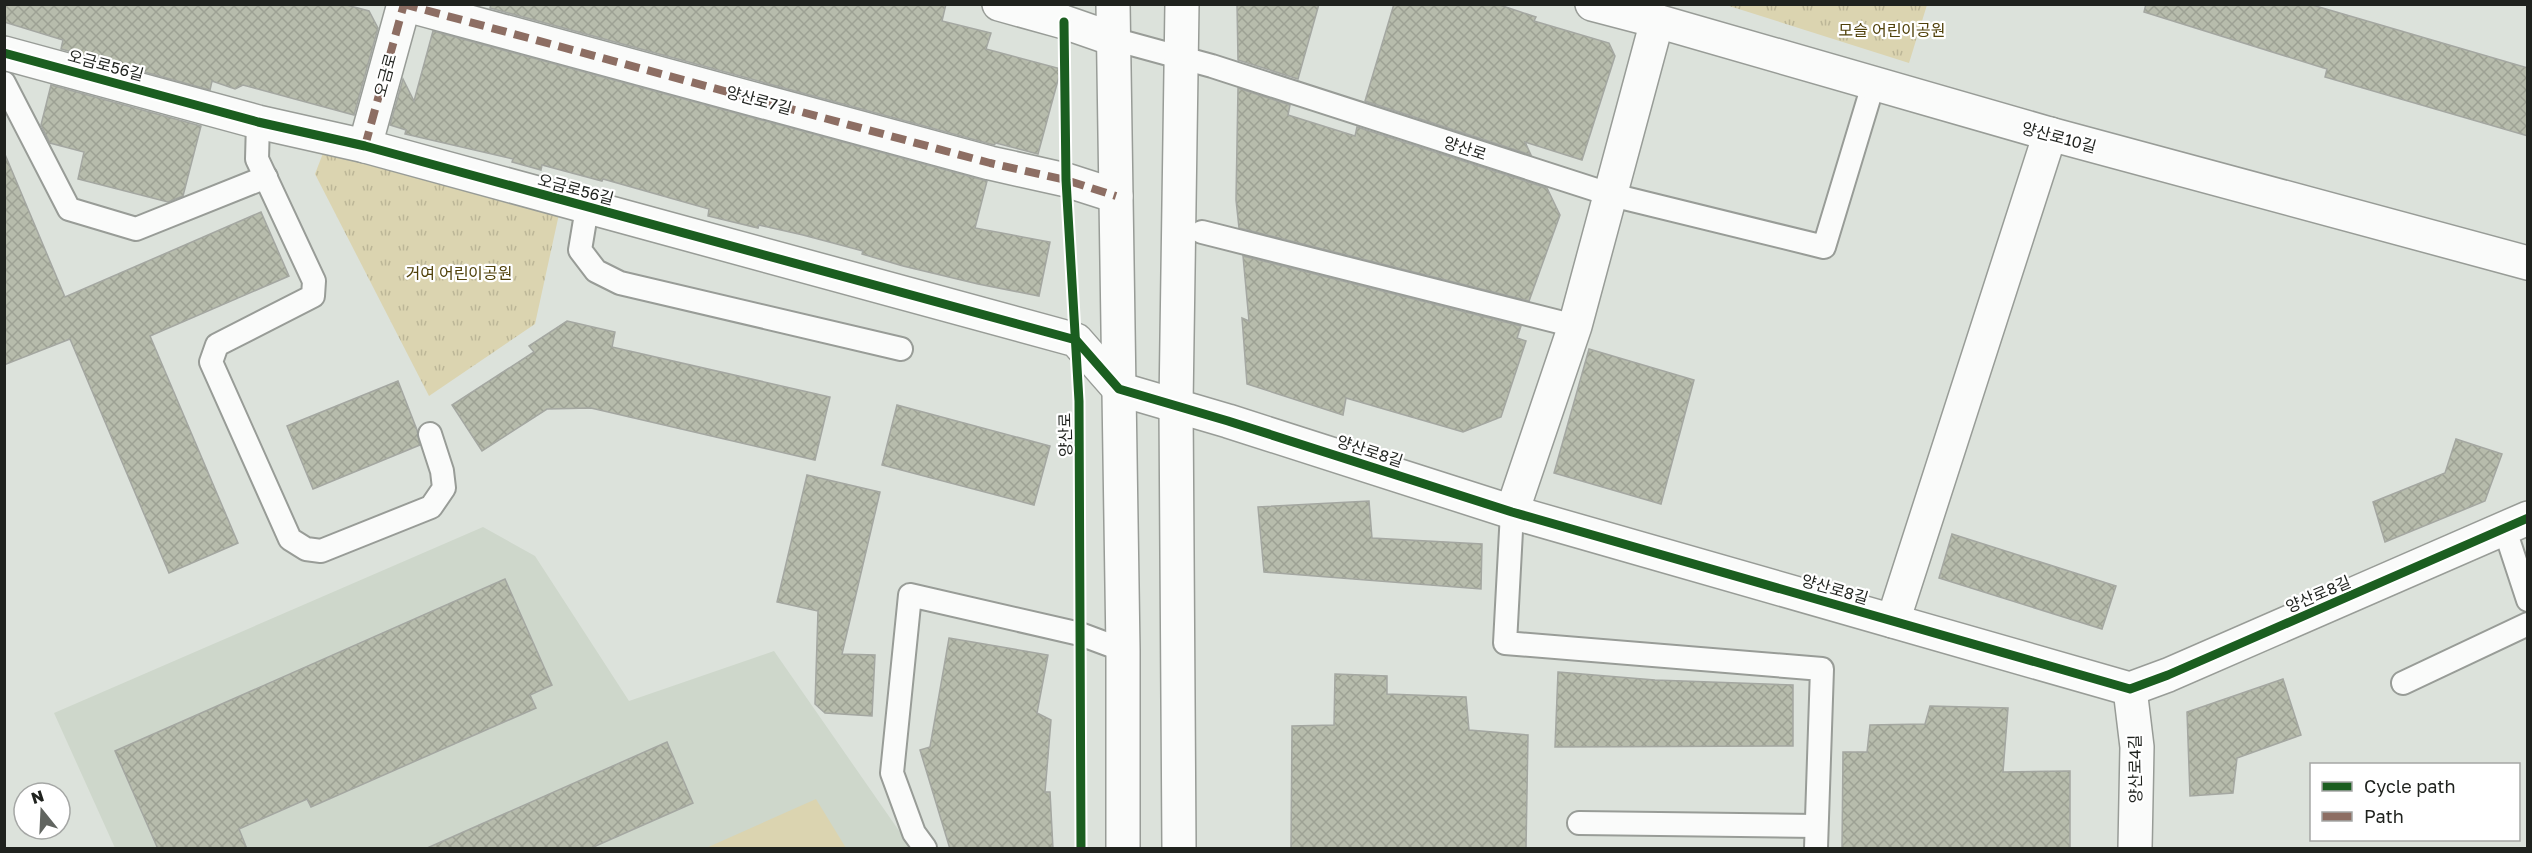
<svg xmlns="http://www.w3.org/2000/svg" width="2532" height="853" font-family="'Golos Text','Noto Sans KR',sans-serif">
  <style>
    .built { fill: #ced7cb }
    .grass { fill: #dbd4b0 }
    .park { fill: url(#park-tufts) }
    .building { fill: url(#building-cross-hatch); stroke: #a4a7a1; stroke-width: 1.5 }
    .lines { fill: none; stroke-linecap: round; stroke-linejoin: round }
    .lane-casing { stroke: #989c97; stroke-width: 26 }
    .street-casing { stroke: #989c97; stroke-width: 36 }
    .primary-casing { stroke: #989c97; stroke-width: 36 }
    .lane { stroke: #fafbfa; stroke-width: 22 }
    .street { stroke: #fafbfa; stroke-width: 33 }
    .primary { stroke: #fafbfa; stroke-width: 33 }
    .quiet { stroke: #8d6e63; stroke-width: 8; stroke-dasharray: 15 8; stroke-linecap: butt }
    .cycleway-casing { stroke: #fff; stroke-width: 13 }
    .cycleway { stroke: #1b5e20; stroke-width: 9 }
    .labels { text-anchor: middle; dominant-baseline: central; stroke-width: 4.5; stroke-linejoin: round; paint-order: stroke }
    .park-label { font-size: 16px; fill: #50410a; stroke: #fff }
    .street-label { font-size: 16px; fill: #1f221e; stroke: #fff }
  </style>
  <defs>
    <pattern id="park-tufts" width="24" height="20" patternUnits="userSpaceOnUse" patternTransform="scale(1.5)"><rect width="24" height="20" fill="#dbd4b0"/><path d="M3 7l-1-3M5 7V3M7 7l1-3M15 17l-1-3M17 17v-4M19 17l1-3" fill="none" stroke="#bcb697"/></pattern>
    <pattern id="building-cross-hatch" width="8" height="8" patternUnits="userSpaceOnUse" patternTransform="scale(1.5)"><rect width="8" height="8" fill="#b7bcac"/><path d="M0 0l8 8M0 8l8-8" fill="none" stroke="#9da194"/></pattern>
  </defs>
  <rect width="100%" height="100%" fill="#dce2db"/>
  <!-- built -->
  <polygon class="built" points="483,527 535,556 629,701 774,651 911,848 115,848 54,713"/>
  <!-- grass -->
  <polygon class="grass" points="816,799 846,848 706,848"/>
  <!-- park -->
  <g class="park">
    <polygon points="1726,5 1927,5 1909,63"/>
    <polygon points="325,148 559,214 535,324 429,396 315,174"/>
  </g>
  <!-- building -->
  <g class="building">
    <polygon points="4,4 343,4 369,11 378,28 354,115 243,85 235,89 212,81 210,90 61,49 63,40 4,22"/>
    <polygon points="491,4 946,4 942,21 991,33 986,49 1061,69 1038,154 996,143 994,145 490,8"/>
    <polygon points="1237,4 1319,4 1298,79 1238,60"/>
    <polygon points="1394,4 1497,4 1536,17 1534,21 1609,43 1615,56 1582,160 1525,142 1531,155 1365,101"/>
    <polygon points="2146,4 2309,4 2528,68 2528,136 2325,77 2327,69 2144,12"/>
    <polygon points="433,31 987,181 975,228 1050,242 1039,296 978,284 903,266 862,254 863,251 803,235 759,225 758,228 708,216 709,209 603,179 602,181 542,165 541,170 512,162 513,159 405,134 406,130 390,125 403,79 414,101"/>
    <polygon points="51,85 201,126 183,196 168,202 78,179 84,152 50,143 41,125"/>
    <polygon points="1238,88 1290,105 1288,115 1355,136 1357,127 1547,188 1560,215 1529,301 1239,228 1236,200"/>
    <polygon points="4,152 65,297 261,212 289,276 150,336 238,543 169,573 70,339 4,365"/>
    <polygon points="1243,256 1521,326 1517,338 1526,341 1501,417 1463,432 1346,398 1343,415 1247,384 1242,318 1249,321"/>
    <polygon points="567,321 615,332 612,347 830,397 815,460 591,408 547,409 482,451 452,405 534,352 529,346"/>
    <polygon points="1589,349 1694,380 1661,504 1554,473"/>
    <polygon points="398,381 417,430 420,445 313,489 287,426"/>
    <polygon points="897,405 1050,446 1034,505 882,465"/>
    <polygon points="2456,439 2502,454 2485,501 2385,542 2373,502 2445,473"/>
    <polygon points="807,475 880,492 842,654 875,655 872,716 825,713 815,704 818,611 777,602"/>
    <polygon points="1369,501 1372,538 1482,544 1481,589 1264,572 1258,507"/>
    <polygon points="1952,534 2116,586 2102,629 1939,578"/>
    <polygon points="505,579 552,685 530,695 536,708 311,807 307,799 239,829 247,849 158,849 115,751"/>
    <polygon points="949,638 1048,655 1037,713 1051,720 1045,792 1050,792 1053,849 950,849 920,750 930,747"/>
    <polygon points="1558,672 1655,680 1793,685 1793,746 1555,747"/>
    <polygon points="1335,674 1387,676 1387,694 1466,697 1469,730 1528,735 1526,849 1291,849 1292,726 1334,725"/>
    <polygon points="2283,679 2301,735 2237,758 2233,793 2190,796 2187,712"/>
    <polygon points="1930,706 2008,708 2003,772 2070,771 2070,849 1842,849 1843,752 1867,752 1870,725 1925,724"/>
    <polygon points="667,742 693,803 589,849 425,849"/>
  </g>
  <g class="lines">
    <defs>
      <g id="lane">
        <polyline points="1113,39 1212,66 1612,195 1824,247 1873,85"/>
        <polyline points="4,83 69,209 136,229 266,177"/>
        <polyline points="258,122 257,159 314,281 313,296 217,345 211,362 290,539 306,549 321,551 431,507 444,488 442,471 430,434"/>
        <polyline points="587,208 580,250 596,271 620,283 901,349"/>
        <polyline points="1202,232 1575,326"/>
        <polyline points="1512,512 1505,643 1822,669 1816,848"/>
        <polyline points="2504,527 2528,600"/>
        <polyline points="2403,683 2528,624"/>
        <polyline points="1579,823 1816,826"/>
        <polyline points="925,848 914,833 892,773 910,595 1080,634 1123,650"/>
      </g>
      <g id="street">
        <polyline points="403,4 990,163 1066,180 1116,196"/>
        <polyline points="999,4 1064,22 1113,39"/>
        <polyline points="1592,4 1657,21 2050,134 2528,263"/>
        <polyline points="4,53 258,122 365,146 1076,340 1119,389 1228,421 1512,512 2130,689 2168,675 2528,518"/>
        <polyline points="365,146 404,4"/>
        <polyline points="1512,512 1575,326 1657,21"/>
        <polyline points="1893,621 2050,134"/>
        <polyline points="2130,689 2137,747 2135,848"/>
      </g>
      <g id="primary">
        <polyline points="1113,4 1123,650 1123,848"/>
        <polyline points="1179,848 1176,405 1182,4"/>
      </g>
    </defs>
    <!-- lane casing -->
    <use href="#lane" class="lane-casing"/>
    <!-- street casing -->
    <use href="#street" class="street-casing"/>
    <!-- primary casing -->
    <use href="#primary" class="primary-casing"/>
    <!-- lane -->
    <use href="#lane" class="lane"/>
    <!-- street -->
    <use href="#street" class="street"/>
    <!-- primary -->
    <use href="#primary" class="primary"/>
    <!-- quiet -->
    <g class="quiet">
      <polyline points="403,4 990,163 1066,180 1116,196"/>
      <polyline points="365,146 404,4"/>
    </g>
    <defs>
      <g id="cycleway">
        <polyline points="1064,22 1066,180 1079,401 1081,848"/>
        <polyline points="4,53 258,122 365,146 1076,340 1119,389 1228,421 1512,512 2130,689 2168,675 2528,518"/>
      </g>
    </defs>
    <!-- cycleway casing -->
    <use href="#cycleway" class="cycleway-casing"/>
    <!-- cycleway -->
    <use href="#cycleway" class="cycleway"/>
  </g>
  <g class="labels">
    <!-- park labels -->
    <g class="park-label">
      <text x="1892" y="30">모슬 어린이공원</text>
      <text x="459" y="273">거여 어린이공원</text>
    </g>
    <!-- street labels -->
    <g class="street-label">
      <text transform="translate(106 65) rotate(15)">오금로56길</text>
      <text transform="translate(385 75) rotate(-75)">오금로</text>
      <text transform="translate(759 100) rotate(15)">양산로7길</text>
      <text transform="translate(2059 137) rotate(15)">양산로10길</text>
      <text transform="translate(1465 148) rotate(18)">양산로</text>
      <text transform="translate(576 189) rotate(15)">오금로56길</text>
      <text transform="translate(1065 435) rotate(-91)">양산로</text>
      <text transform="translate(1370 451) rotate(18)">양산로8길</text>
      <text transform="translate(1835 589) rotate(16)">양산로8길</text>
      <text transform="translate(2318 594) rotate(-23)">양산로8길</text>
      <text transform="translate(2135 769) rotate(-91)">양산로4길</text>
    </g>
  </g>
  <!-- border -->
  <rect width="2532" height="853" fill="none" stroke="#1f221e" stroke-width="12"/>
  <!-- legend -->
  <rect x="2310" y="763" width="210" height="78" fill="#ffffff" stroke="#a5a7a5" stroke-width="1.5"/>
  <rect x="2322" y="782" width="30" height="9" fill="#1b5e20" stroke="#a5a7a5" stroke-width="1.5"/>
  <text x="2364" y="793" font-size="18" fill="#1f221e">Cycle path</text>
  <rect x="2322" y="812" width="30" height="9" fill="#8d6e63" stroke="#a5a7a5" stroke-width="1.5"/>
  <text x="2364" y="823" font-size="18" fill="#1f221e">Path</text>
  <!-- north arrow -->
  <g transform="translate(42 811) rotate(342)"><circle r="28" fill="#ffffff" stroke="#a5a7a5" stroke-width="1.5"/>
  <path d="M0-4.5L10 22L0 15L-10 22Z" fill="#616560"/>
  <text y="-9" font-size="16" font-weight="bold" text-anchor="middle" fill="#1f221e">N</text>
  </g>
</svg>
